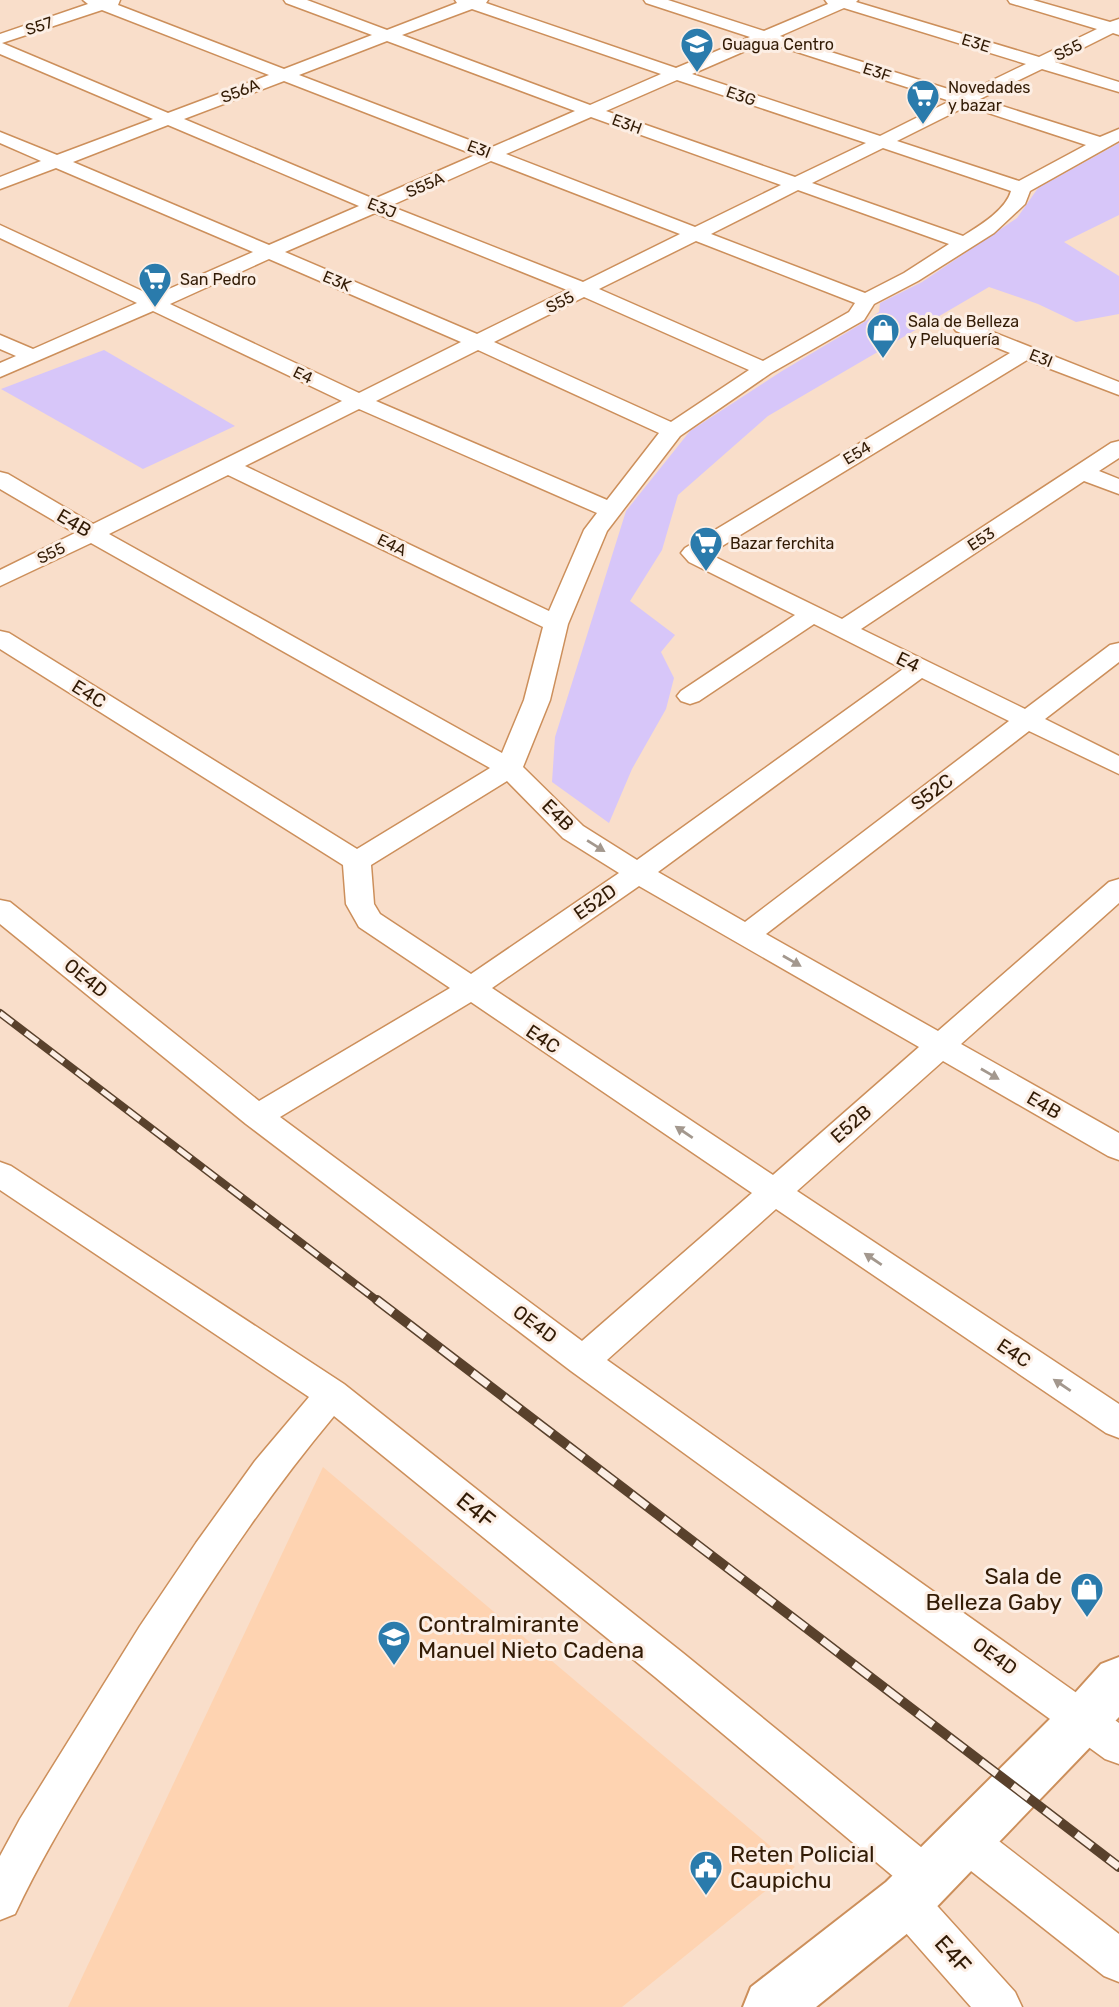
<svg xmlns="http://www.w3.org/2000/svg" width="1119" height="2007" font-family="Rubik,sans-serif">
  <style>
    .built { fill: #fed3b1 }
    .green { fill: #d7c6f9 }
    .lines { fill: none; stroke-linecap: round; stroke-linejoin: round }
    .minor-casing { stroke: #cc8f5b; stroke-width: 3 }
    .secondary-casing { stroke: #cc8f5b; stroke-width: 4 }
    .minor { fill: #fff; fill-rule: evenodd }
    .secondary { fill: #fff; fill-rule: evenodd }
    .rail-far1-casing { stroke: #59412c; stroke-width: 8 }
    .rail-casing { stroke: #59412c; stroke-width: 10 }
    .rail-far1 { stroke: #fceee4; stroke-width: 5; stroke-dasharray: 16; stroke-linecap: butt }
    .rail { stroke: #fceee4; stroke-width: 7; stroke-dasharray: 20; stroke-linecap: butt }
    .oneway { fill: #a3988e }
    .labels { text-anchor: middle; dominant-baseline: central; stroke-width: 6; stroke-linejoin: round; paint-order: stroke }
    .far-street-label { font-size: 16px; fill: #321b05; stroke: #fceee4 }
    .far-poi-label { font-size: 16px; fill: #321b05; stroke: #fceee4; text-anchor: start }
    .street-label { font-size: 19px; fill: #321b05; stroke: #fceee4 }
    .near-street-label { font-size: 23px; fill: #321b05; stroke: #fceee4 }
    .near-poi-label { font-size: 23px; fill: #321b05; stroke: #fceee4; text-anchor: start }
  </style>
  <rect width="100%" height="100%" fill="#f9deca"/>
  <!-- built -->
  <polygon class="built" points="323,1467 795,1867 622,2007 68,2007"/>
  <!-- green -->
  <g class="green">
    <polygon points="1119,143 1119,215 1064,242 1119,276 1119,314 1076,322 1038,304 989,287 768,416 678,495 662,550 630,601 675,635 661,652 674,678 666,709 632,769 609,823 552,782 555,737 626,511 690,431 782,371 866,321 879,312 880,303 922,282 1017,218 1038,188"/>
    <polygon points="104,350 235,426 143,469 1,389"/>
  </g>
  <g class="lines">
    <defs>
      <g id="minor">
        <path d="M83,0H120L118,5L284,69L372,35L286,3L284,0H307L387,30L457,3L455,0H488L486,3L676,68L750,37L646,3L644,0H668L764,31L828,4L825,0H858L856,2L1039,57L1097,29L1010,3L1008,0H1033L1110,22L1119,19V35L1113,33L1055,62L1119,82V92L1042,69L980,99L1100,137L1119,129V141L1030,191L1025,204L994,233L918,281L874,304L864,320L771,373L680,436L607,531L568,624L550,700L523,767L583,826L637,860L903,669L814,624L699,701L690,704L681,701L677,696L681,691L795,615L689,562L681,553L685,548L1010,353L956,331L953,327L956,323H970L1119,382V395L1027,360L709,554L842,619L1111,443L1119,441V458L1099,471L1119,479V494L1084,481L861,629L1025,709L1110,645L1119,643V662L1045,719L1119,756V774L1029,731L766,934L938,1031L1109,882L1119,879V903L961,1044L1119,1133V1160L1108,1156L943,1061L797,1191L1119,1404V1438L1106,1433L776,1209L607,1360L1119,1723V1764L1105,1759L571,1371L246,1124L0,924V900L10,902L259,1101L450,988L359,927L346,904L343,865L0,649V631L9,633L357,849L490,768L91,543L0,586V570L75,533L0,489V472L8,474L93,524L342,401L153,311L0,377V363L16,356L0,349V335L33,349L137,303L0,238V225L153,296L253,252L56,168L0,189V177L41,161L0,143V132L57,155L153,119L0,54V34L88,4ZM844,8L1026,64L964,94L780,36ZM472,9L661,74L590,105L402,35ZM102,10L269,75L168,113L2,43ZM387,41L575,111L490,148L299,75ZM766,42L950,101L880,136L692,74ZM677,80L866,143L795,177L606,111ZM284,81L475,155L374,199L184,119ZM967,106L1086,145L1019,181L897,141ZM591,117L781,185L695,227L506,154ZM168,125L359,206L269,245L73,162ZM883,148L1011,191C1006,210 979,226 963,236L812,183ZM491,161L680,234L583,282L390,206ZM798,190L949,244L904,273L865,293L711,234ZM375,213L567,290L477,334L285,252ZM696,241L855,303L849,312L763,361L599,289ZM269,259L461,342L359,393L170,304ZM584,297L749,370L671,422L494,342ZM478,350L659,433L607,500L376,401ZM359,409L597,513L584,530L549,611L245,466ZM228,475L543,627L524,700L502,753L109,534ZM922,678L1009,721L745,922L658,872ZM507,781L563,838L619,873L471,974L380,914L374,904L371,865ZM639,886L919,1047L773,1175L492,988ZM471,1002L752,1193L582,1341L280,1117Z"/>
        <path d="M0,1162L11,1166L344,1384L683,1653L943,1865L949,1879L943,1893L930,1898L1015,1992L1022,2007H971L890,1915L884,1901L890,1887L900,1882L655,1677L334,1416C253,1513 185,1620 120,1728C83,1790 45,1850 15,1914L0,1920V1856L20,1819L140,1626L196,1543L255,1461L309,1397L0,1190Z"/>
        <polygon points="967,1822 982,1828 1119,1934 1119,1982 1104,1976 952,1856 946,1842 952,1828"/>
      </g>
      <polygon id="secondary" points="1119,1657 1119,1717 924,1920 816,2007 743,2007 751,1987 886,1882 1066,1703 1101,1664"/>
    </defs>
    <!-- minor casing -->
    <use href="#minor" class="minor-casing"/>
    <!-- secondary casing -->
    <use href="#secondary" class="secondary-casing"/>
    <!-- minor -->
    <use href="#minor" class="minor"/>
    <!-- secondary -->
    <use href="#secondary" class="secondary"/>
    <defs>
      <polyline id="rail-far1" points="0,1013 379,1302"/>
      <polyline id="rail" points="377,1300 1119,1867"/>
    </defs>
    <!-- rail-far1 casing -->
    <use href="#rail-far1" class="rail-far1-casing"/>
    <!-- rail casing -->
    <use href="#rail" class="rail-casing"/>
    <!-- rail-far1 -->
    <use href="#rail-far1" class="rail-far1"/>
    <!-- rail -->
    <use href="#rail" class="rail"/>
  </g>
  <!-- one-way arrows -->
  <defs><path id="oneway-solid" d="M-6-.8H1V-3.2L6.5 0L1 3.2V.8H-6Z" transform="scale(1.75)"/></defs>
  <g class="oneway">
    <use href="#oneway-solid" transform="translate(596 846) rotate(32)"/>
    <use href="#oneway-solid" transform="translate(792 961) rotate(30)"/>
    <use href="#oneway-solid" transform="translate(990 1074) rotate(30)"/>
    <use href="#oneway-solid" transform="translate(684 1132) rotate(-146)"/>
    <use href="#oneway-solid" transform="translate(873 1259) rotate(-146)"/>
    <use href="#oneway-solid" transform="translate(1062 1385) rotate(-146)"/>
  </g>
  <!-- icons -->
  <defs>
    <symbol id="school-pin" viewBox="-11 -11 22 30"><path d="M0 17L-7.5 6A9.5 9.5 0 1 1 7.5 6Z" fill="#2a7bac" stroke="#fceee4"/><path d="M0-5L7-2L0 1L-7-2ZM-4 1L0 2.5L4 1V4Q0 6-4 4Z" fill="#fff"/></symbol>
    <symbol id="supermarket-pin" viewBox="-11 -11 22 30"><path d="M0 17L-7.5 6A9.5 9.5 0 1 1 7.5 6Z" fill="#2a7bac" stroke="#fceee4"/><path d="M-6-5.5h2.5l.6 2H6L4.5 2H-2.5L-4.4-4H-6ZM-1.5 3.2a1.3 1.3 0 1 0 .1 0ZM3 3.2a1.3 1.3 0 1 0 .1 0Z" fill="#fff"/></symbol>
    <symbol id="shop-pin" viewBox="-11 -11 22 30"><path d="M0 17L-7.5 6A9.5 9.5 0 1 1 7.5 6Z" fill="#2a7bac" stroke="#fceee4"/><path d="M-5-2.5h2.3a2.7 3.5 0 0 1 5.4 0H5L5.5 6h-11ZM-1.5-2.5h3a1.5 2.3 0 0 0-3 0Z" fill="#fff"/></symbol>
    <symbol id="civic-pin" viewBox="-11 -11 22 30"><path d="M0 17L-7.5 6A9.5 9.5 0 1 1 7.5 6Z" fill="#2a7bac" stroke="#fceee4"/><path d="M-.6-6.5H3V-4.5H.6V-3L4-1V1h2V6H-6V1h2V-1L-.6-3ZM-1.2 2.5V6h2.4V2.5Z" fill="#fff"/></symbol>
  </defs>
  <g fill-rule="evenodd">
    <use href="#school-pin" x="678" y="25" width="38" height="52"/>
    <use href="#supermarket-pin" x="904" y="77" width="38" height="52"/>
    <use href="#supermarket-pin" x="136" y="260" width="38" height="52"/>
    <use href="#shop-pin" x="864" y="311" width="38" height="52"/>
    <use href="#supermarket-pin" x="687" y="524" width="38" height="52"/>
    <use href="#shop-pin" x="1068" y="1570" width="38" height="52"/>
    <use href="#school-pin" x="375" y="1618" width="38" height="52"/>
    <use href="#civic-pin" x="687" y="1848" width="38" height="52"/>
  </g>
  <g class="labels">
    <!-- far-street labels -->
    <g class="far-street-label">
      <text transform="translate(39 26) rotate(-18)">S57</text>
      <text transform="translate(976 43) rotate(17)">E3E</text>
      <text transform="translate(1068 50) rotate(-26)">S55</text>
      <text transform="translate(877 72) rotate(18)">E3F</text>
      <text transform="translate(240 91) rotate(-21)">S56A</text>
      <text transform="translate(741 96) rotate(19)">E3G</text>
      <text transform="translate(627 124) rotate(20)">E3H</text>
      <text transform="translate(479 149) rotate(21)">E3I</text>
      <text transform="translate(425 185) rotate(-24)">S55A</text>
      <text transform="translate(382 208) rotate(22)">E3J</text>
      <text transform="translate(337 281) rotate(23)">E3K</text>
      <text transform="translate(560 302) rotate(-27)">S55</text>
      <text transform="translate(1041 358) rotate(22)">E3I</text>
      <text transform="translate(303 375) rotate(26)">E4</text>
      <text transform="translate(857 453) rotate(-31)">E54</text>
      <text transform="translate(981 539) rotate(-33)">E53</text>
      <text transform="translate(392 545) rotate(26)">E4A</text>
      <text transform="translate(51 553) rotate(-26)">S55</text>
    </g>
    <!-- far-poi labels -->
    <g class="far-poi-label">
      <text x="722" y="44">Guagua Centro</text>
      <text x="948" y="87">Novedades<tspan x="948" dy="18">y bazar</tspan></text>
      <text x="180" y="279">San Pedro</text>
      <text x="908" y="321">Sala de Belleza<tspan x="908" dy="18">y Peluquería</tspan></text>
      <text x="730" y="543">Bazar ferchita</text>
    </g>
    <!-- street labels -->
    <g class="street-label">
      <text transform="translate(74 523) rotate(31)">E4B</text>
      <text transform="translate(908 662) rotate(26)">E4</text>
      <text transform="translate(89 694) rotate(32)">E4C</text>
      <text transform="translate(932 792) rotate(-37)">S52C</text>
      <text transform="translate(558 815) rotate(45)">E4B</text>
      <text transform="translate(595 902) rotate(-35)">E52D</text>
      <text transform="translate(86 978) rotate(39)">OE4D</text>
      <text transform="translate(543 1039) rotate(34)">E4C</text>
      <text transform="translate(1044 1105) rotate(30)">E4B</text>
      <text transform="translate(851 1124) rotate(-41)">E52B</text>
      <text transform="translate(535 1324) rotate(37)">OE4D</text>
      <text transform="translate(1014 1353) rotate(34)">E4C</text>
      <text transform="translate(995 1656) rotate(36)">OE4D</text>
    </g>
    <!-- near-street labels -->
    <g class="near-street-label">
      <text transform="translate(476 1510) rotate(39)">E4F</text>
      <text transform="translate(953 1954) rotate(48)">E4F</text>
    </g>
    <!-- near-poi labels -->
    <g class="near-poi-label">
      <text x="1062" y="1576" text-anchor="end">Sala de<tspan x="1062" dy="26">Belleza Gaby</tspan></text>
      <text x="418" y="1624">Contralmirante<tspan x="418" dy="26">Manuel Nieto Cadena</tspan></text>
      <text x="730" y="1854">Reten Policial<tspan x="730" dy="26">Caupichu</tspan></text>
    </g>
  </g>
</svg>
